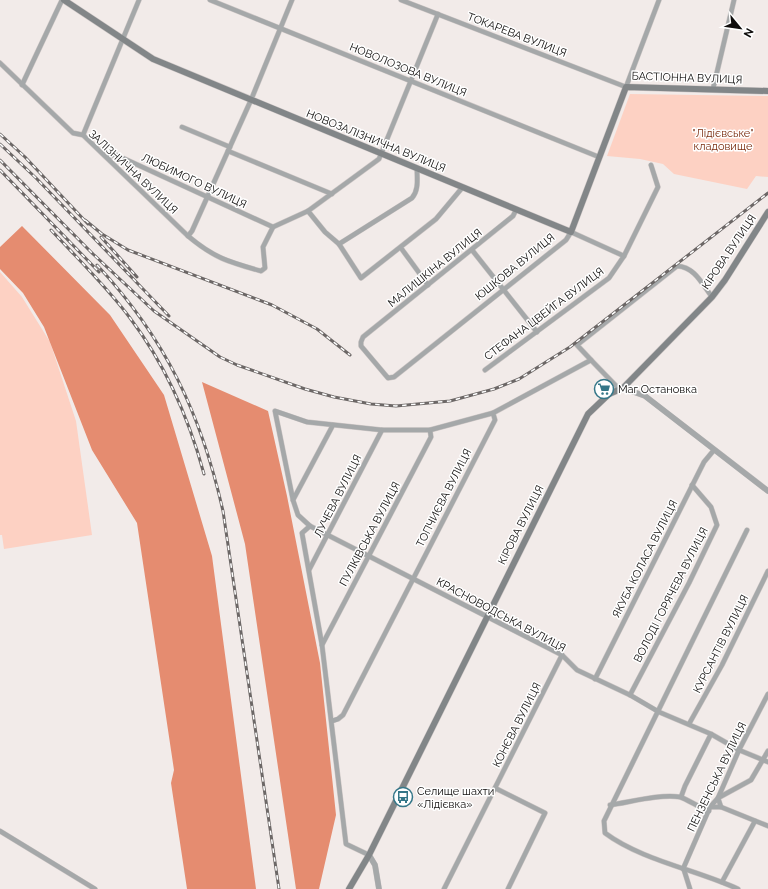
<svg xmlns="http://www.w3.org/2000/svg" width="768" height="889" font-family="Raleway,sans-serif">
  <style>
    .green { fill: #fdd1c3 }
    .forest { fill: #e58c70 }
    .lines { fill: none; stroke-linecap: round; stroke-linejoin: round }
    .minor-casing { stroke: #cec7c6; stroke-width: 5.5 }
    .tertiary-casing { stroke: #cec7c6; stroke-width: 6 }
    .secondary-casing { stroke: #cec7c6; stroke-width: 7 }
    .minor { stroke: #a5a8a9; stroke-width: 4.5 }
    .tertiary { stroke: #a5a8a9; stroke-width: 5.5 }
    .secondary { stroke: #828688; stroke-width: 6 }
    .rail-casing { stroke: #6c6766; stroke-width: 3 }
    .rail { stroke: #fff; stroke-width: 1.5; stroke-dasharray: 4.5; stroke-linecap: butt }
    .labels { text-anchor: middle; dominant-baseline: central; stroke-width: 3; stroke-linejoin: round; paint-order: stroke }
    .street-label { font-size: 11px; fill: #0f0d0c; stroke: #fff }
    .park-label { font-size: 11px; fill: #792b0e; stroke: #fff }
    .poi-label { font-size: 11px; fill: #0f0d0c; stroke: #fff; text-anchor: start }
  </style>
  <rect width="100%" height="100%" fill="#f2ebe9"/>
  <!-- green -->
  <g class="green">
    <polygon points="630,94 768,96 768,177 756,176 747,189 674,174 663,164 640,159 607,156"/>
    <polygon points="0,272 22,297 50,342 76,421 92,535 4,549 2,535 0,535"/>
  </g>
  <!-- forest -->
  <g class="forest">
    <polygon points="22,226 110,315 164,395 212,556 256,889 187,889 171,783 174,770 137,523 92,450 44,327 23,293 0,269 0,247"/>
    <polygon points="202,382 268,411 287,496 320,663 336,815 319,889 296,889 245,544"/>
  </g>
  <g class="lines">
    <defs>
      <g id="minor">
        <polyline points="210,0 599,157"/>
        <polyline points="401,0 626,87 659,0"/>
        <path d="M0,63L73,133L83,135L188,236C214,258 229,262 261,271L265,268L263,247L273,227L308,211L379,159L438,14"/>
        <polyline points="22,85 62,0"/>
        <polyline points="713,89 734,0"/>
        <polyline points="182,127 230,147"/>
        <polyline points="83,135 139,0"/>
        <polyline points="228,151 332,194"/>
        <polyline points="108,158 114,154 273,227"/>
        <polyline points="516,210 513,216 363,337 361,342 361,346 388,378 394,377 566,240 571,232 624,256"/>
        <polyline points="308,211 325,232 339,244 361,278 436,219 462,188"/>
        <polyline points="188,236 192,231 251,100 292,0"/>
        <path d="M339,244L412,198C419,190 417,179 417,169"/>
        <polyline points="401,248 428,285"/>
        <polyline points="472,250 537,332"/>
        <path d="M591,360L577,345L677,266C695,267 702,284 712,297"/>
        <polyline points="485,370 609,278 624,256 658,187 651,165"/>
        <polyline points="293,500 333,425"/>
        <polyline points="310,526 562,655 577,670 630,695 659,712 711,734 739,750 768,762"/>
        <polyline points="309,570 382,430"/>
        <polyline points="322,645 431,437 430,430"/>
        <polyline points="595,679 704,462 714,450"/>
        <polyline points="630,695 689,583 717,525 711,507 692,485"/>
        <polyline points="332,721 338,719 343,715 495,420 493,413 591,360 619,389"/>
        <polyline points="689,724 722,665 768,571"/>
        <polyline points="495,788 545,813 508,889"/>
        <polyline points="681,797 685,786 711,734"/>
        <path d="M610,805C631,802 659,794 680,797C687,799 700,808 709,811"/>
        <polyline points="710,807 721,807 768,826"/>
        <polyline points="721,807 718,798 751,780 768,751"/>
        <polyline points="0,831 95,889"/>
        <polyline points="369,855 346,844 322,645 302,533 310,526 298,515 293,500 275,411 307,422 382,430 430,430 493,413"/>
        <polyline points="683,869 710,807 718,798 739,750 768,694"/>
        <polyline points="684,870 690,889"/>
        <polyline points="722,882 755,821"/>
        <polyline points="444,889 562,655"/>
        <path d="M738,889C697,870 641,860 605,833L604,821L747,530"/>
      </g>
      <g id="tertiary">
        <polyline points="623,388 645,396 768,491"/>
        <polyline points="369,855 375,865 379,889"/>
      </g>
      <g id="secondary">
        <polyline points="64,0 153,59 571,232 626,87 768,91"/>
        <polyline points="349,889 369,855 588,414 609,394 623,388 712,297 725,280 768,212"/>
      </g>
    </defs>
    <!-- minor casing -->
    <use href="#minor" class="minor-casing"/>
    <!-- tertiary casing -->
    <use href="#tertiary" class="tertiary-casing"/>
    <!-- secondary casing -->
    <use href="#secondary" class="secondary-casing"/>
    <!-- minor -->
    <use href="#minor" class="minor"/>
    <!-- tertiary -->
    <use href="#tertiary" class="tertiary"/>
    <!-- secondary -->
    <use href="#secondary" class="secondary"/>
    <defs>
      <g id="rail">
        <polyline points="0,134 25,157 88,224"/>
        <polyline points="0,144 36,178 169,316"/>
        <polyline points="0,160 93,254 154,311 220,357 237,365 305,389 334,397 371,404 396,406 450,401 494,389 519,379 570,347 768,193"/>
        <polyline points="0,170 99,272"/>
        <polyline points="85,220 102,234 128,250 272,305 317,329 350,355"/>
        <path d="M51,230C78,259 107,287 130,318C165,364 189,419 204,474"/>
        <polyline points="101,237 137,277"/>
        <path d="M97,265C166,339 201,414 223,511L279,889"/>
      </g>
    </defs>
    <!-- rail casing -->
    <use href="#rail" class="rail-casing"/>
    <!-- rail -->
    <use href="#rail" class="rail"/>
  </g>
  <!-- icons -->
  <defs>
    <symbol id="supermarket-ring" viewBox="-11 -11 22 22"><circle r="9.5" fill="#fff" stroke="#347688" stroke-width="1.5"/><path d="M-6-5.5h2.5l.6 2H6L4.5 2H-2.5L-4.4-4H-6ZM-1.5 3.2a1.3 1.3 0 1 0 .1 0ZM3 3.2a1.3 1.3 0 1 0 .1 0Z" fill="#347688"/></symbol>
    <symbol id="bus-ring" viewBox="-11 -11 22 22"><circle r="9.5" fill="#fff" stroke="#347688" stroke-width="1.5"/><path d="M-5-6H5V4H4V6H2V4H-2V6H-4V4H-5ZM-3.5-4V0h7V-4ZM-3.5 1.2v1.5H-2V1.2ZM2 1.2v1.5H3.5V1.2Z" fill="#347688"/></symbol>
  </defs>
  <g fill-rule="evenodd">
    <use href="#supermarket-ring" x="593" y="378" width="22" height="22"/>
    <use href="#bus-ring" x="392" y="786" width="22" height="22"/>
  </g>
  <g class="labels">
    <!-- street labels -->
    <g class="street-label">
      <text transform="translate(517 35) rotate(21)">ТОКАРЕВА ВУЛИЦЯ</text>
      <text transform="translate(408 70) rotate(22)">НОВОЛОЗОВА ВУЛИЦЯ</text>
      <text transform="translate(687 78) rotate(2)">БАСТІОННА ВУЛИЦЯ</text>
      <text transform="translate(376 141) rotate(22)">НОВОЗАЛІЗНИЧНА ВУЛИЦЯ</text>
      <text transform="translate(133 172) rotate(43)">ЗАЛІЗНИЧНА ВУЛИЦЯ</text>
      <text transform="translate(194 181) rotate(25)">ЛЮБИМОГО ВУЛИЦЯ</text>
      <text transform="translate(729 252) rotate(-56)">КІРОВА ВУЛИЦЯ</text>
      <text transform="translate(515 267) rotate(-39)">ЮШКОВА ВУЛИЦЯ</text>
      <text transform="translate(435 268) rotate(-39)">МАЛИШКІНА ВУЛИЦЯ</text>
      <text transform="translate(544 314) rotate(-37)">СТЕФАНА ЦВЕЙГА ВУЛИЦЯ</text>
      <text transform="translate(338 496) rotate(-63)">ЛУЧЕВА ВУЛИЦЯ</text>
      <text transform="translate(444 498) rotate(-63)">ТОПЧИЄВА ВУЛИЦЯ</text>
      <text transform="translate(521 525) rotate(-63)">КІРОВА ВУЛИЦЯ</text>
      <text transform="translate(370 534) rotate(-62)">ПУЛКІВСЬКА ВУЛИЦЯ</text>
      <text transform="translate(645 559) rotate(-63)">ЯКУБА КОЛАСА ВУЛИЦЯ</text>
      <text transform="translate(671 595) rotate(-63)">ВОЛОДІ ГОРЯЧЕВА ВУЛИЦЯ</text>
      <text transform="translate(501 615) rotate(28)">КРАСНОВОДСЬКА ВУЛИЦЯ</text>
      <text transform="translate(721 644) rotate(-63)">КУРСАНТІВ ВУЛИЦЯ</text>
      <text transform="translate(517 725) rotate(-63)">КОНЄВА ВУЛИЦЯ</text>
      <text transform="translate(717 777) rotate(-64)">ПЕНЗЕНСЬКА ВУЛИЦЯ</text>
    </g>
    <!-- park labels -->
    <g class="park-label">
      <text x="723" y="133">"Лідієвське"<tspan x="723" dy="13">кладовище</tspan></text>
    </g>
    <!-- poi labels -->
    <g class="poi-label">
      <text x="618" y="389">Маг Остановка</text>
      <text x="417" y="791">Селище шахти<tspan x="417" dy="13">«Лідієвка»</tspan></text>
    </g>
  </g>
  <!-- north arrow -->
  <g transform="translate(740 28) rotate(119)" stroke="#ffffff" stroke-width="3" paint-order="stroke">
  <path d="M0-3L7 15L0 10L-7 15Z" fill="#0f0d0c"/>
  <text y="-6" font-size="11" font-weight="bold" text-anchor="middle" fill="#0f0d0c">N</text>
  </g>
</svg>
